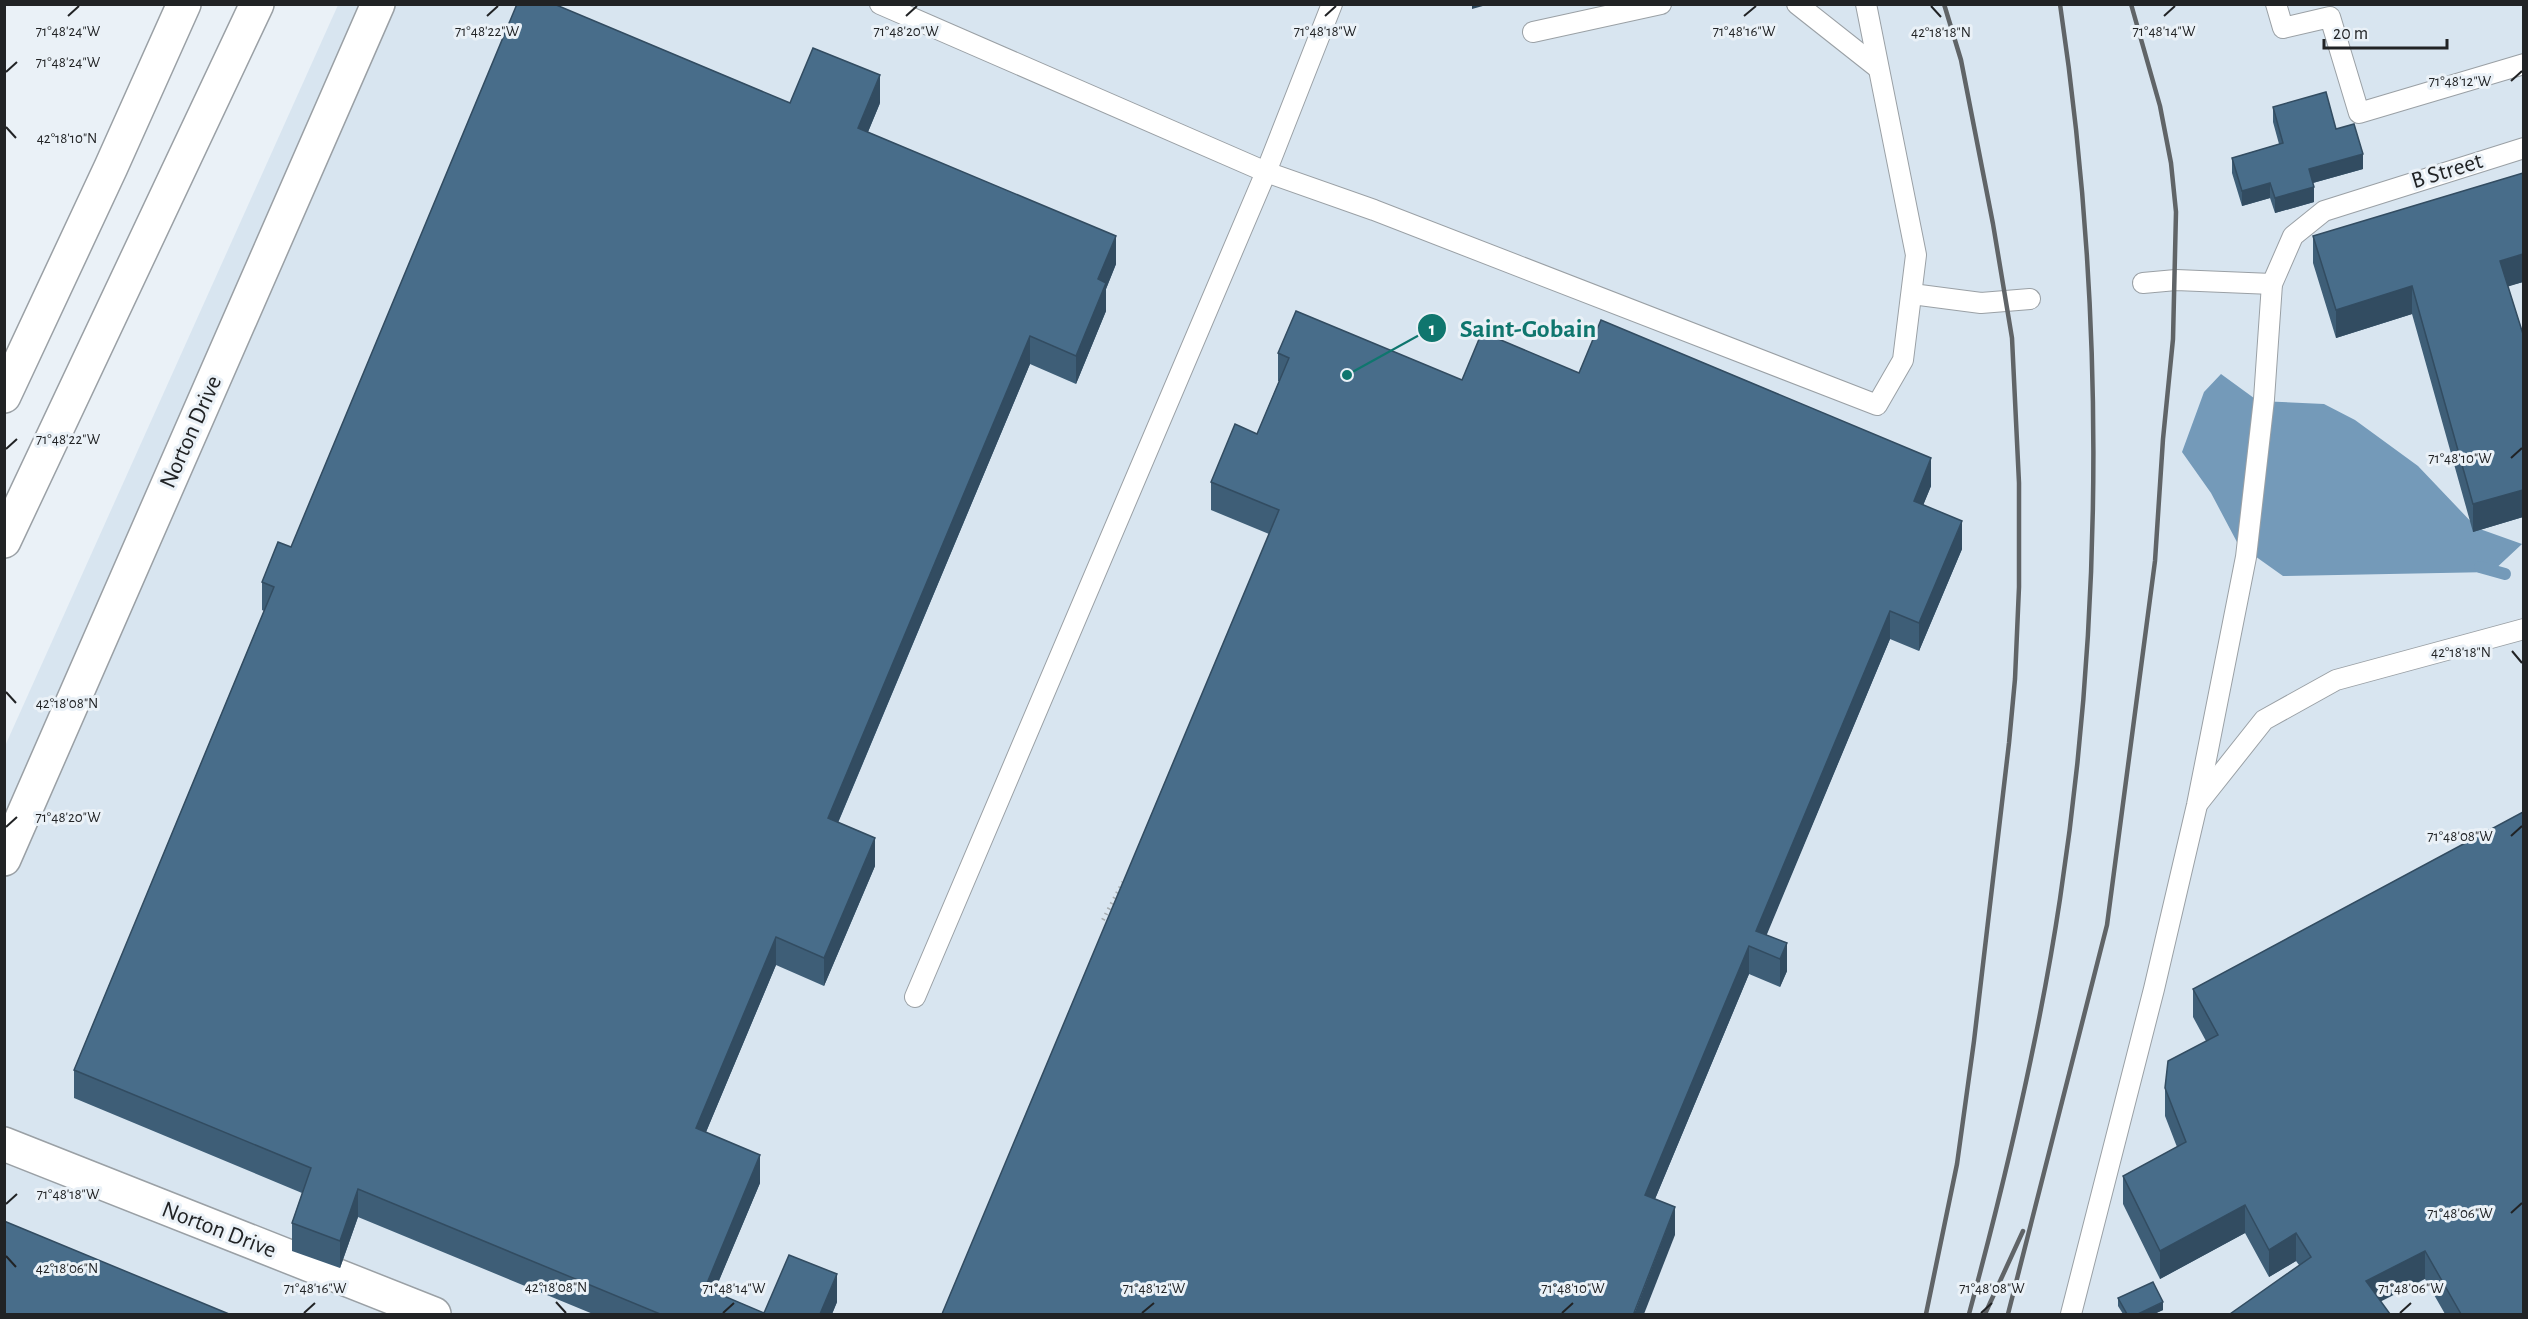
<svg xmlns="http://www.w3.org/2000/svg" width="2528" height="1319" font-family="'Alegreya Sans',sans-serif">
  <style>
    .built { fill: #d8e5f0 }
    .water { fill: #749ab9 }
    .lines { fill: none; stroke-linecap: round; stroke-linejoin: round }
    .stream { stroke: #749ab9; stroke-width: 12 }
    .service-casing { stroke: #9aa0a5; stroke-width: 22 }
    .minor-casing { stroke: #9aa0a5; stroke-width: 36 }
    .secondary-casing { stroke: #9aa0a5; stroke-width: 36 }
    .path { stroke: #a6acb0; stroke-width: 4; stroke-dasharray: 1.5 4.5; stroke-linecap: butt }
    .service { stroke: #fff; stroke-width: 20 }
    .minor { stroke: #fff; stroke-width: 33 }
    .secondary { stroke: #fff; stroke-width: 33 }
    .rail { stroke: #606467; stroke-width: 4.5 }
    .wall { fill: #3e5e77 }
    .shaded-wall { fill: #324c61 }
    .building { fill: #486d8a; stroke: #324c61; stroke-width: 1.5 }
    .ticks { fill: none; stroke: #212325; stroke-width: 2 }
    .labels { text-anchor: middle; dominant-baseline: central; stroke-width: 6; stroke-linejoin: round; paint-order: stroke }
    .street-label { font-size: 24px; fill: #212325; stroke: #eaf1f7 }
    .ticks-label { font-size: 15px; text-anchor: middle; fill: #212325; stroke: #eaf1f7; stroke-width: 6; stroke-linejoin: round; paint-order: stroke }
    .leader { fill: none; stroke: #0f766e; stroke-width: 2 }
    .callout-dot { fill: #0f766e; stroke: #eaf1f7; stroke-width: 2 }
    .mark-label { font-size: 18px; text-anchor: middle; font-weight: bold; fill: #fff }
    .callout-label { font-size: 26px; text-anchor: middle; font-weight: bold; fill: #0f766e; stroke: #eaf1f7; stroke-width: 6; stroke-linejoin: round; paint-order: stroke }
  </style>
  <rect width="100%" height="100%" fill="#eaf1f7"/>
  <!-- built -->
  <polygon class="built" points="338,5 2523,5 2523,1314 5,1314 5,746"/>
  <!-- water -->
  <polygon class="water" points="2221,374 2258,401 2324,404 2355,420 2418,466 2477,528 2522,544 2492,572 2283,576 2238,544 2211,493 2182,452 2204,392"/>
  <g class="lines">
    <!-- stream -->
    <polyline class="stream" points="2480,567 2505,574"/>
    <defs>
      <g id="service">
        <polyline points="880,4 1266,172 1374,210 1877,405 1903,360 1916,255 1866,4"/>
        <polyline points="1797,4 1878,68"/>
        <polyline points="2276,4 2283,28 2330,17 2359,113 2524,64"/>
        <polyline points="1533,32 1661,4"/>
        <polyline points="2143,283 2176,280 2272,284"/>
        <polyline points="1912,294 1981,303 2030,299"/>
        <polyline points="2199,802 2264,720 2336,680 2524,629"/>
        <polyline points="915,997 1266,172 1332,4"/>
        <polyline points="2071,1314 2154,989 2197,805 2246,557 2264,399 2272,284 2293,236 2324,211 2524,148"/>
      </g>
      <g id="minor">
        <polyline points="4,859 378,4"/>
        <polyline points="4,1144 434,1314"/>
      </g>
      <g id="secondary">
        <polyline points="4,396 111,167 184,4"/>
        <polyline points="4,541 257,4"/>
      </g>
    </defs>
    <!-- service casing -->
    <use href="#service" class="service-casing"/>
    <!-- minor casing -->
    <use href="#minor" class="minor-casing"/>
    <!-- secondary casing -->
    <use href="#secondary" class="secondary-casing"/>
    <!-- path -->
    <polyline class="path" points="1103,920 1123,882"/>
    <!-- service -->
    <use href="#service" class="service"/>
    <!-- minor -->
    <use href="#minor" class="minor"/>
    <!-- secondary -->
    <use href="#secondary" class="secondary"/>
    <!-- rail -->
    <g class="rail">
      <polyline points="1926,1314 1957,1164 1974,1041 2009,743 2015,679 2019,587 2019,483 2012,338 1993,224 1961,60 1944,4"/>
      <path d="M1969,1314C2006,1177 2039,1039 2060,899C2105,603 2104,300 2060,4"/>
      <polyline points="1985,1314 2023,1231"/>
      <polyline points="2008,1314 2107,925 2155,561 2163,439 2173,339 2176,212 2171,163 2160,106 2131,4"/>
    </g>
  </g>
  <!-- wall -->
  <g class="wall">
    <polygon points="880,103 868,132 1116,264 1106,289 1106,311 1076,384 1030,364 838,823 875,866 824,986 776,965 706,1132 760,1183 714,1292 764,1313 837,1302 832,1314 593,1314 358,1217 340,1268 292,1251 292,1223 302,1193 74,1098 74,1070 264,611 262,610 262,582 291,547"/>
    <polygon points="2273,107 2336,129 2363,169 2313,183 2314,202 2275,213 2270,198 2242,206 2232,173 2232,158 2279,144 2273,122"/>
    <polygon points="2313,236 2523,282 2508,286 2523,334 2523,517 2473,532 2412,314 2336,338 2313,263"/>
    <polygon points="1278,353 1462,380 1579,373 1931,486 1923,505 1962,549 1919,651 1890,639 1766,935 1787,971 1780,987 1749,974 1655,1199 1675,1235 1269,534 1211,510 1211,482 1257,434 1279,381 1278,381"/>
    <polygon points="2193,989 2523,1314 2445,1314 2425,1279 2299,1265 2296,1261 2269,1277 2245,1233 2160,1279 2123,1204 2123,1176 2177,1147 2165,1116 2165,1088 2206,1041 2193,1017"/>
    <polygon points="2118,1298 2163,1310 2154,1314 2123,1314 2118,1306"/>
  </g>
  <!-- shaded-wall -->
  <g class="shaded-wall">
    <polygon points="1472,4 1490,4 1472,9"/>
    <polygon points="880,75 880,103 858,156 858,128"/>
    <polygon points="2363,154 2363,169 2309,184 2309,169"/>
    <polygon points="2270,183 2270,198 2242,206 2242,191"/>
    <polygon points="2314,187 2314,202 2275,213 2275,198"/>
    <polygon points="1116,236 1116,264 1106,289 1106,311 1076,384 1076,356 1098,279"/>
    <polygon points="2523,254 2523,282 2500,289 2500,261"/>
    <polygon points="2412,286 2412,314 2336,338 2336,310"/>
    <polygon points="1030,336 1030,364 828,846 828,818"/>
    <polygon points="1931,458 1931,486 1914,528 1914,501"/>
    <polygon points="2523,490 2523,517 2473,532 2473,504"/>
    <polygon points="1962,521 1962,549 1919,651 1919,623"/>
    <polygon points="1890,611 1890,639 1760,951 1756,931"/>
    <polygon points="875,838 875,866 824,986 824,958"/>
    <polygon points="776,937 776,965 696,1156 696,1128"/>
    <polygon points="1787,943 1787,971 1780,987 1780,959"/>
    <polygon points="1749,946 1749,974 1645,1223 1645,1195"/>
    <polygon points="760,1155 760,1183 705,1314 705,1288"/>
    <polygon points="358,1189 358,1217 340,1268 340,1241"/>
    <polygon points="2245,1205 2245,1233 2160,1279 2160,1251"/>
    <polygon points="1675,1207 1675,1235 1644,1314 1634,1314"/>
    <polygon points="2296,1233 2296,1261 2269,1277 2269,1250"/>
    <polygon points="2425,1251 2425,1279 2366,1309 2366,1281"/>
    <polygon points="837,1274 837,1302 832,1314 820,1314"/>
    <polygon points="2163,1302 2163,1310 2154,1314 2138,1314"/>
  </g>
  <!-- building -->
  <g class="building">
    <polygon points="517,4 554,4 790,103 813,48 880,75 858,128 1116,236 1098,279 1106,283 1076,356 1030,336 828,818 875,838 824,958 776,937 696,1128 760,1155 705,1288 764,1313 789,1255 837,1274 820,1314 660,1314 358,1189 340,1241 292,1223 311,1168 74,1070 274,587 262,582 278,542 291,547"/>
    <polygon points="2326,92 2336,129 2354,124 2363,154 2309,169 2314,187 2275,198 2270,183 2242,191 2232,158 2283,143 2273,107"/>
    <polygon points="2523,173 2523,254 2500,261 2523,334 2523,490 2473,504 2412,286 2336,310 2313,236"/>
    <polygon points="1296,311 1462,380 1482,332 1579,373 1601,320 1931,458 1914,501 1962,521 1919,623 1890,611 1756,931 1787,943 1780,959 1749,946 1645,1195 1675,1207 1634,1313 1638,1314 942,1314 1279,510 1211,482 1235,424 1257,434 1289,358 1278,353"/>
    <polygon points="2523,812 2523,1314 2461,1314 2425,1251 2366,1281 2390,1314 2230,1314 2311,1257 2296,1233 2269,1250 2245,1205 2160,1251 2123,1176 2186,1142 2165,1088 2168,1061 2218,1035 2193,989"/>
    <polygon points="4,1221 229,1314 4,1314"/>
    <polygon points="2153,1282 2163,1302 2138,1314 2127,1314 2118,1298"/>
  </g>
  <!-- ticks -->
  <path class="ticks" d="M1931,6L1941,17M68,16L79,6M487,16L498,6M906,16L917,6M1325,16L1336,6M1744,16L1756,6M2164,16L2175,6M6,72L17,62M2511,81L2522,71M6,127L16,138M6,449L17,439M2511,458L2522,448M2512,651L2522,663M6,692L16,703M6,827L17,817M2511,836L2522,826M6,1204L17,1194M2511,1213L2522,1203M6,1256L16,1267M556,1302L566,1313M304,1313L315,1303M723,1313L734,1303M1142,1313L1154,1303M1562,1313L1573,1303M1981,1313L1992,1303M2400,1313L2411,1303"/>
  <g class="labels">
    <!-- street labels -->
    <g class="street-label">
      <text transform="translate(2447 171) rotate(-17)">B Street</text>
      <text transform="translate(191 432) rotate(-66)">Norton Drive</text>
      <text transform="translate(219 1230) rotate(21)">Norton Drive</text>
    </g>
  </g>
  <g class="ticks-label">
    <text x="906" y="36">71°48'20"W</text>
    <text x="68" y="36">71°48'24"W</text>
    <text x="487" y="36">71°48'22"W</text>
    <text x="1325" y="36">71°48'18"W</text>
    <text x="1744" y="36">71°48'16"W</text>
    <text x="2164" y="36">71°48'14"W</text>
    <text x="1941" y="37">42°18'18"N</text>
    <text x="68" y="67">71°48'24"W</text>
    <text x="2460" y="86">71°48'12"W</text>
    <text x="67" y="143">42°18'10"N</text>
    <text x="68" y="444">71°48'22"W</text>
    <text x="2460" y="463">71°48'10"W</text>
    <text x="2461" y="657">42°18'18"N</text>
    <text x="67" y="708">42°18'08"N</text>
    <text x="68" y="822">71°48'20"W</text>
    <text x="2460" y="841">71°48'08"W</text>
    <text x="68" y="1199">71°48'18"W</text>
    <text x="2460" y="1218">71°48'06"W</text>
    <text x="67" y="1273">42°18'06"N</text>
    <text x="556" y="1292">42°18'08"N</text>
    <text x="315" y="1293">71°48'16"W</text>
    <text x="734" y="1293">71°48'14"W</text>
    <text x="1154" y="1293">71°48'12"W</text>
    <text x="1573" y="1293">71°48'10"W</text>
    <text x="1992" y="1293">71°48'08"W</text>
    <text x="2411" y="1293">71°48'06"W</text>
  </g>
  <!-- callouts -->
  <path class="leader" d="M1347 375L1432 328"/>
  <g class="callout-dot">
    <circle cx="1347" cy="375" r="6"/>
    <circle cx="1432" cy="328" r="15"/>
  </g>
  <g class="mark-label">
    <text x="1432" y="335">1</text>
  </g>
  <g class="callout-label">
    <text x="1528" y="337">Saint-Gobain</text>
  </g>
  <!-- border -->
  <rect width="2528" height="1319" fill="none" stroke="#212325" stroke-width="12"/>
  <!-- scale -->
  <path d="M2324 39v9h123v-9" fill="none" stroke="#212325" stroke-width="3"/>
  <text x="2333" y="39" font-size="18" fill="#212325" stroke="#eaf1f7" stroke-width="4.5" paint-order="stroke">20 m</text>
</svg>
